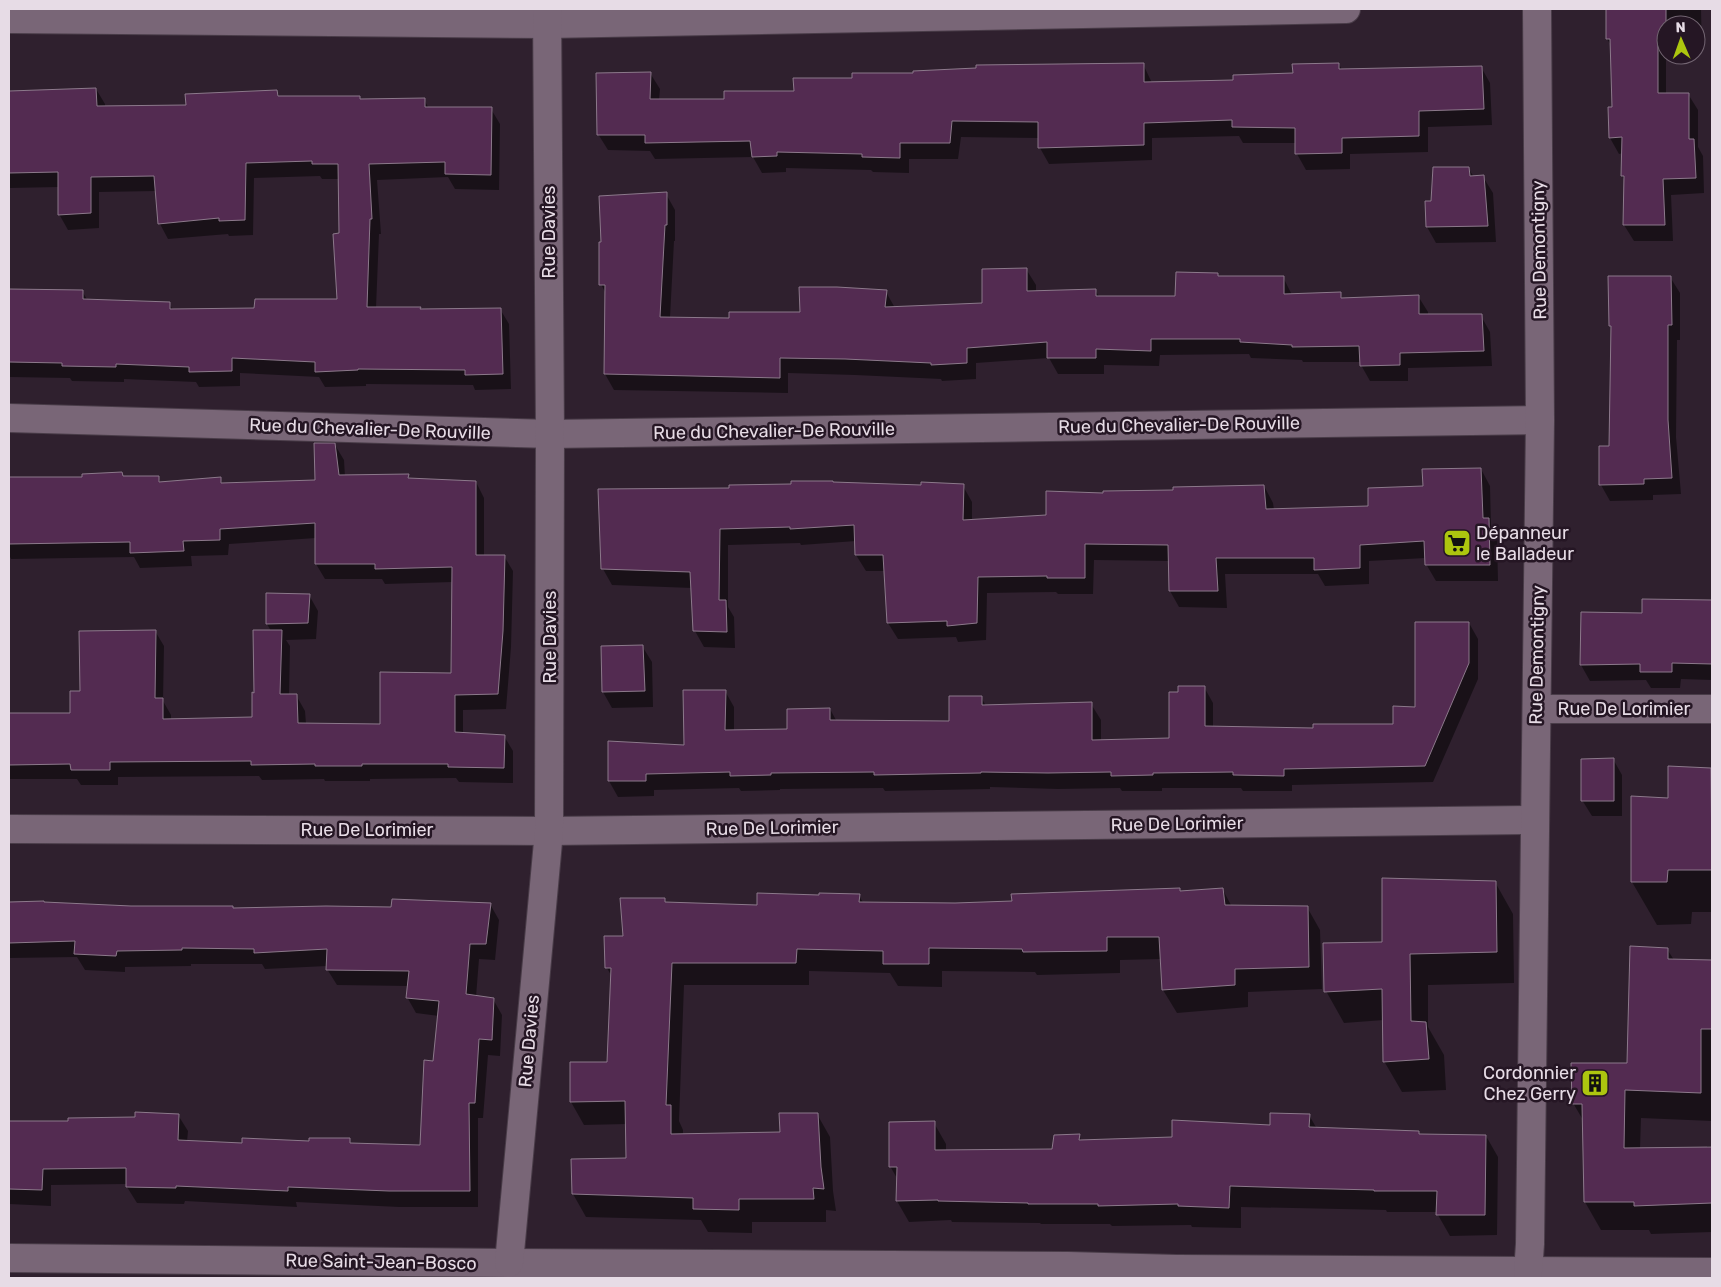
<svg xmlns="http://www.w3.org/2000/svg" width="1721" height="1287" font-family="Rubik,sans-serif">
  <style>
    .shadow { fill: #0007 }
    .building { fill: #532b51; stroke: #8c798b }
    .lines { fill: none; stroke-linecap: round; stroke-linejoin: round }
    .minor-casing { stroke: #493c48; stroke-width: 30 }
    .minor { stroke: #796677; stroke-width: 28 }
    .labels { text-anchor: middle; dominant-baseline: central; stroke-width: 5; stroke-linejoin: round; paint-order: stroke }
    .street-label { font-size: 18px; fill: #e7dce6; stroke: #251624 }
    .poi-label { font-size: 18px; fill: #e7dce6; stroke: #251624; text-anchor: start }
  </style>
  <rect width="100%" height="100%" fill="#2f202e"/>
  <!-- shadow -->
  <g class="shadow">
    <polygon points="1607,9 1701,9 1702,53 1696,53 1696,25 1666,25 1666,94 1688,94 1698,110 1698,147 1703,156 1704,193 1671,195 1673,241 1634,241 1624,225 1625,181 1622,176 1623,153 1619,154 1610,138 1613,108 1611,45 1607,39"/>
    <polygon points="1143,64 1152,83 1234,81 1294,75 1339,64 1342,70 1481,67 1490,83 1492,125 1428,127 1428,152 1350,154 1350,169 1306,170 1297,154 1296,143 1243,143 1239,136 1152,138 1152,160 1049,164 1040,148 1040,138 961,137 958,159 909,159 909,173 873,172 871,170 786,168 786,172 762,173 753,157 655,159 650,151 608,150 598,134 650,73 660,89 659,100 726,100 795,92 854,79 914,74"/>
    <polygon points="96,89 105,104 105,107 187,106 277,91 280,97 359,97 361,101 424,99 429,109 491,109 500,124 499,190 455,189 448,177 377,180 381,234 379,234 376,308 420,308 421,311 500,309 509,324 511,389 475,390 473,385 366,384 366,386 325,387 319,377 240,373 240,386 199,387 196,382 124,379 124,382 72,381 70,378 9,377 9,292 82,291 88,301 169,303 173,310 256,309 338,300 340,179 322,179 320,176 254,178 253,235 229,236 228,234 168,239 160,224 157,191 99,192 99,228 68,230 59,214 59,187 10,188 9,185 9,92"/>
    <polygon points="1468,168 1474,177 1483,177 1493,193 1496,242 1436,243 1427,227 1432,202"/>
    <polygon points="666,194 675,210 675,241 674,241 670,318 730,319 801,313 886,292 895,308 984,304 1026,269 1036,285 1036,292 1095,290 1100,298 1176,297 1217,274 1219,277 1283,277 1292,295 1340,294 1343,299 1418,296 1428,312 1428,316 1481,316 1490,332 1492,366 1408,368 1408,381 1370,381 1361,365 1361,362 1303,362 1302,360 1251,358 1249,354 1160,355 1159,366 1104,365 1104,374 1058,374 1049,358 976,363 976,379 942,381 941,379 855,375 788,373 788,393 614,390 605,374 606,294 601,284"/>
    <polygon points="1670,277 1680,293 1680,340 1677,340 1676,437 1681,494 1653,495 1653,500 1610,501 1601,485 1610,447 1612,328 1610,325"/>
    <polygon points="335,445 344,460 345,477 408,475 410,480 476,482 484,498 484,556 504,556 513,571 511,647 506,709 463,710 463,734 504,736 513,751 513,783 459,782 456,778 370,779 370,781 325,781 324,779 262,780 259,776 118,777 118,785 81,785 77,779 9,779 9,715 71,714 81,692 155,631 164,646 163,701 171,715 171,720 253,718 255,694 271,631 267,624 309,595 318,611 316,639 286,640 290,646 289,695 296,695 305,711 306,724 382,726 452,675 453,582 385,584 382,579 325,579 316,564 316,538 229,544 228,555 191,556 192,566 140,568 134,557 11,559 9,555 9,478 84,479 122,474 124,478 158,477 161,483 220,479 223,484 316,481"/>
    <polygon points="1481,469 1490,486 1491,526 1497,536 1498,581 1436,581 1426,564 1426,558 1369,561 1369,584 1325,586 1318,574 1225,574 1227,608 1179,607 1170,591 1169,561 1094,560 1093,594 1058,594 1056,592 987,593 986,640 958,642 956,637 898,639 888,623 885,571 866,571 856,555 856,541 801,545 800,543 728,545 728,607 734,617 735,648 704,647 695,631 692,588 612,585 603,569 730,490 833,483 923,486 963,486 972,502 972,520 1048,516 1105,494 1264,486 1273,503 1274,510 1370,507"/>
    <polygon points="1674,601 1712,601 1712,680 1681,679 1680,688 1651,688 1646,680 1590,681 1581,665 1643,614"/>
    <polygon points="1469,623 1478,639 1478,679 1433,782 1292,785 1292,791 1243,791 1241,788 1162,788 1162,791 1122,791 1120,788 1058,789 990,787 990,789 885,791 883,788 780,789 780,790 741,791 739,788 654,790 654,796 618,797 609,781 609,742 685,746 725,691 734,707 734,731 788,730 830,709 837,722 950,722 981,697 986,706 1091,704 1101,720 1101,741 1170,739 1179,693 1204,687 1213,703 1213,727 1314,729 1394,725 1416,708"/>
    <polygon points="642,646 652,662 653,707 612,708 603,692"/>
    <polygon points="1613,759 1622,775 1622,816 1592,816 1582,800"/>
    <polygon points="1711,769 1712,771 1712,912 1692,912 1691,924 1657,925 1632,882 1632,797 1669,799"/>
    <polygon points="1495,882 1513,914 1514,983 1428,985 1428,1027 1444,1055 1446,1090 1402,1092 1384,1061 1384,1020 1344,1023 1326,991 1383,943"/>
    <polygon points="1179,889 1181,892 1223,890 1232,907 1307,907 1320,930 1322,989 1248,992 1248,1007 1177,1013 1163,990 1161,959 1120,960 1120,973 1037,975 1035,972 942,971 942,987 898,986 890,973 809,971 809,985 684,985 679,1121 683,1130 683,1135 781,1133 817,1114 830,1137 833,1191 836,1211 826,1210 826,1222 752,1222 752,1233 708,1232 701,1220 586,1217 573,1194 627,1160 627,1124 584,1125 571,1102 608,1064 612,977 607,968 624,937 664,899 666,903 758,906 820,896 859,896 864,904 956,904 1013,902"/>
    <polygon points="44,902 131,907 232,907 234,909 393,908 490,904 499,920 495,960 479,959 476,997 493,999 502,1015 500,1056 488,1055 483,1118 478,1118 478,1207 399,1207 296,1202 297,1207 185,1201 184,1204 137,1203 127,1187 127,1184 51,1185 51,1206 9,1204 9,1122 69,1122 178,1115 188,1131 187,1142 243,1144 349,1140 352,1145 421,1146 434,1062 439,1016 416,1013 407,997 408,986 337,985 327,969 327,966 265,969 262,964 191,964 191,966 125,967 125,972 85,970 77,957 9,958 9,903"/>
    <polygon points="1667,949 1674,960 1712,961 1712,1121 1641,1118 1640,1149 1707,1148 1707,1146 1712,1146 1712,1232 1651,1234 1649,1230 1601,1230 1585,1202 1583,1120 1573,1103 1628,1064"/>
    <polygon points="1309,1115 1317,1129 1418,1132 1420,1135 1486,1136 1498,1157 1497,1235 1450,1236 1438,1215 1438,1212 1387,1212 1386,1210 1241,1207 1241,1228 1192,1227 1191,1225 1112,1226 1110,1224 1041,1224 1040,1223 952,1222 951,1220 909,1222 897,1201 898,1180 890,1166 934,1123 946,1144 946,1151 1053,1151 1079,1136 1082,1141 1173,1138 1271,1126"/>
  </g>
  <!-- building -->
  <g class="building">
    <polygon points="1606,9 1666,9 1666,38 1658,38 1658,93 1689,93 1689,139 1694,139 1696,178 1663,179 1665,225 1623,225 1624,176 1621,176 1622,137 1609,138 1608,107 1612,107 1610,39 1606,39"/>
    <polygon points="1144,63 1144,82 1233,80 1233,75 1293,73 1292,64 1339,63 1339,69 1482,66 1484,109 1419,111 1419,136 1342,138 1342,153 1295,154 1295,128 1232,127 1232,120 1144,123 1144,145 1038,148 1038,122 952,121 950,143 900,143 900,158 862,157 862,154 777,152 777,156 752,157 750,141 645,143 645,135 597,135 596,73 651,72 650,99 724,99 724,91 794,91 793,78 852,78 852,73 913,73 913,71 976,68 976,65"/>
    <polygon points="96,88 97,106 186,105 185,94 277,90 278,96 360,96 360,99 425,98 425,107 492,107 491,175 445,174 445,162 369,164 372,219 370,219 367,307 421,307 420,309 501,308 503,374 465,375 465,370 358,369 358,370 315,372 315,362 232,358 232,371 189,372 189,367 116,364 116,367 62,366 62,363 9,362 9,289 83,290 83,299 170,302 170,309 254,308 255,299 337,299 333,234 339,233 338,164 312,164 312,161 246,163 245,220 219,221 219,218 158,224 154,176 91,177 91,213 58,215 58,172 9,173 9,91"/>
    <polygon points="1433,167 1469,167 1470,176 1484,175 1488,226 1426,227 1425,201 1431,201"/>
    <polygon points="667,192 667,225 665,225 660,317 729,318 729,312 800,312 799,287 837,287 887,290 885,307 982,303 982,269 1027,268 1027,291 1096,289 1096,296 1175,296 1176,272 1218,273 1218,276 1284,276 1284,294 1341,292 1341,298 1419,295 1419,314 1482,314 1484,351 1400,353 1400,365 1360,366 1359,346 1292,347 1292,345 1240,342 1240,339 1151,339 1151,351 1096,349 1096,358 1047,358 1047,342 967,348 967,363 931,365 931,363 845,359 780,358 780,378 604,374 605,285 599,285 599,242 601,242 599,196"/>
    <polygon points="1608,276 1671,276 1672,325 1668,325 1668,420 1672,478 1644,479 1644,484 1599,485 1599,446 1609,446 1611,326 1609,326"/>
    <polygon points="314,443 335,443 339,475 409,474 408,478 476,481 476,555 505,555 503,631 498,694 455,695 455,732 505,735 504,768 448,767 448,764 362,764 362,766 315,766 315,764 251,765 251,761 110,762 110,770 71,770 70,764 9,765 9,713 70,713 70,691 80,691 79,631 156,630 155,698 163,698 163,719 252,717 252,692 254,693 253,630 282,630 280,694 297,694 298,723 380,724 380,672 451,673 452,567 375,569 375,564 315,564 315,523 220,529 220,540 183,541 184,551 130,553 130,542 9,544 9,477 82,477 82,474 122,472 123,476 159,476 159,482 221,477 221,483 315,480"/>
    <polygon points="1481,468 1483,518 1489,518 1490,565 1425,565 1424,541 1360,545 1360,568 1314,570 1314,558 1216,558 1218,591 1169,591 1168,545 1085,544 1085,578 1047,578 1047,576 978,577 977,623 947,626 947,621 887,623 883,555 855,555 854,525 790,529 790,527 720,529 719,600 726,600 727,632 693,631 690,572 601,569 598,489 729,488 729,485 791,484 791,481 833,481 833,482 921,485 921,482 964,484 963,520 1046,515 1046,491 1103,493 1103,491 1173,490 1173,487 1264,485 1266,509 1368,506 1368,488 1423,486 1422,469"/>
    <polygon points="266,593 310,594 308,623 266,624"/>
    <polygon points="1642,599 1712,600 1712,664 1672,663 1672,672 1640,672 1640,664 1580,665 1581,612 1642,613"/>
    <polygon points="1415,622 1469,622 1469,663 1425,766 1284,769 1284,776 1233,775 1233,772 1153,773 1153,775 1111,776 1111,772 1048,773 981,772 981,773 874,775 874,772 771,773 771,775 730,776 730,772 646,774 646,781 608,781 608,741 684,745 683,690 726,690 725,730 787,729 787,709 830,708 830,720 949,721 949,696 982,696 982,705 1092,702 1092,740 1169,738 1169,692 1178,692 1178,686 1205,686 1205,726 1313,728 1313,724 1393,724 1393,706 1415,707"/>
    <polygon points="643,645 645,691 602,692 601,646"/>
    <polygon points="1614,758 1614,801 1581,801 1581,759"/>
    <polygon points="1668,766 1711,768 1712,870 1668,870 1667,882 1631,882 1631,796 1668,798"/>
    <polygon points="1382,878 1496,881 1497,952 1410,954 1411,1021 1426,1022 1429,1059 1383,1062 1382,989 1324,992 1323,943 1382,942"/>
    <polygon points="1180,888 1180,891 1223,888 1225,905 1308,906 1309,967 1235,969 1235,985 1162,990 1159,937 1107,937 1107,951 1023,952 1022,949 929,948 929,964 883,964 883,951 797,949 796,963 672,963 666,1105 671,1105 671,1134 780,1132 779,1113 818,1113 821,1167 824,1189 813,1188 814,1199 739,1199 739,1210 693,1209 693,1198 572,1194 571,1159 626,1158 625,1101 570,1102 570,1062 607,1062 611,968 605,968 604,936 623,936 620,898 665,898 665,902 757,905 757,893 819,895 819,893 860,894 859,902 955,903 1012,901 1011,894"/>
    <polygon points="392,899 491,903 486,944 470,944 466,994 494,998 492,1040 479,1039 475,1103 469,1103 470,1191 389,1191 288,1187 288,1191 176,1186 176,1188 126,1187 126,1168 43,1169 42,1190 9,1189 9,1121 68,1121 68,1118 135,1117 135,1112 179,1114 178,1140 242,1143 242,1138 309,1141 309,1138 350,1138 350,1143 420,1145 424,1060 433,1061 439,1001 406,998 409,971 326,970 327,949 254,953 254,949 182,948 182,950 117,951 116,956 74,954 75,941 9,943 9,902 44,901 44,902 131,906 233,906 233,908 326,906 391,907"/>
    <polygon points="1630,946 1668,948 1668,959 1712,960 1712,1029 1701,1029 1701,1093 1625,1090 1624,1148 1712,1147 1712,1203 1634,1206 1634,1202 1584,1202 1582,1104 1572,1104 1571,1063 1627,1063"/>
    <polygon points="1270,1113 1310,1114 1309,1127 1419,1131 1419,1134 1486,1135 1485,1215 1436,1215 1437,1191 1374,1191 1374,1190 1294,1188 1230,1186 1229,1208 1178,1206 1178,1204 1098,1206 1098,1204 1028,1204 1028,1203 938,1201 938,1200 896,1201 897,1167 889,1167 889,1122 935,1121 935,1150 1052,1149 1054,1135 1080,1134 1079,1140 1172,1137 1172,1120 1270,1125"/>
  </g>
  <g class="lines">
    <defs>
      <g id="minor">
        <polyline points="9,19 548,24 1346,9"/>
        <polyline points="9,418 550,434 1540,420"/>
        <polyline points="1537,709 1712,709"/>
        <polyline points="9,829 549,831 1535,820"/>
        <polyline points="9,1258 509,1263 1068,1266 1177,1269 1712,1272"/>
        <polyline points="509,1263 549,831 550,434 547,9"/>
        <polyline points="1528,1272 1530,1244 1540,420 1537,9"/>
      </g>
    </defs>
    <!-- minor casing -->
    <use href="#minor" class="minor-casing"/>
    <!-- minor -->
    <use href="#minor" class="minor"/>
  </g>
  <!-- icons -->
  <defs>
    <symbol id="supermarket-square" viewBox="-11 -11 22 22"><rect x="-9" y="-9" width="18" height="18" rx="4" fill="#adc60f" stroke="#251624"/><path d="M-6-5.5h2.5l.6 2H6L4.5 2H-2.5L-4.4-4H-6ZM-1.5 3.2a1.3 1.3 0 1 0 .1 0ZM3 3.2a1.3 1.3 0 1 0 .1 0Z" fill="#111"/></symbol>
    <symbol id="building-square" viewBox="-11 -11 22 22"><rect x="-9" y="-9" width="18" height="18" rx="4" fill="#adc60f" stroke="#251624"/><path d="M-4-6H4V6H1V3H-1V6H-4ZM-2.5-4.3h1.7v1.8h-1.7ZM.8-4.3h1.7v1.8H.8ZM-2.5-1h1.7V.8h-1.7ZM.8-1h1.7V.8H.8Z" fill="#111"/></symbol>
  </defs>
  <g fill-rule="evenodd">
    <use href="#supermarket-square" x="1441" y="527" width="32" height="32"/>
    <use href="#building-square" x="1579" y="1067" width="32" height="32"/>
  </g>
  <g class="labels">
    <!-- street labels -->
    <g class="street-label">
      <text transform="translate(549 232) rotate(-90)">Rue Davies</text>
      <text transform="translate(1539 250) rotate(-91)">Rue Demontigny</text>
      <text transform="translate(1179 425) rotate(-1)">Rue du Chevalier-De Rouville</text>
      <text transform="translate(370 429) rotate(2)">Rue du Chevalier-De Rouville</text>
      <text transform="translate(774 431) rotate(-1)">Rue du Chevalier-De Rouville</text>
      <text transform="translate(550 637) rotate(-90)">Rue Davies</text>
      <text transform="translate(1537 655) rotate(-89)">Rue Demontigny</text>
      <text x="1624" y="709">Rue De Lorimier</text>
      <text transform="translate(1177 824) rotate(-1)">Rue De Lorimier</text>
      <text transform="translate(772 828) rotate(-1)">Rue De Lorimier</text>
      <text x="367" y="830">Rue De Lorimier</text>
      <text transform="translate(529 1041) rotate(-85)">Rue Davies</text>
      <text transform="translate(381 1262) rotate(1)">Rue Saint-Jean-Bosco</text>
    </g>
    <!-- poi labels -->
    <g class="poi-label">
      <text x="1476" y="533">Dépanneur<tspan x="1476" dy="21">le Balladeur</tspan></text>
      <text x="1576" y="1073" text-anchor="end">Cordonnier<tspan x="1576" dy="21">Chez Gerry</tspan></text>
    </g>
  </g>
  <!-- border -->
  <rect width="1721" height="1287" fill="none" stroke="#e7dce6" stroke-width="20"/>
  <!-- north arrow -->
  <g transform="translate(1681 40) rotate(358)"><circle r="24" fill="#251624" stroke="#736572"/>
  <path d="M0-4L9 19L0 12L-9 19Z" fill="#adc60f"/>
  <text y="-8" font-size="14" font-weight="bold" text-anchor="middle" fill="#e7dce6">N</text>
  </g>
</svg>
